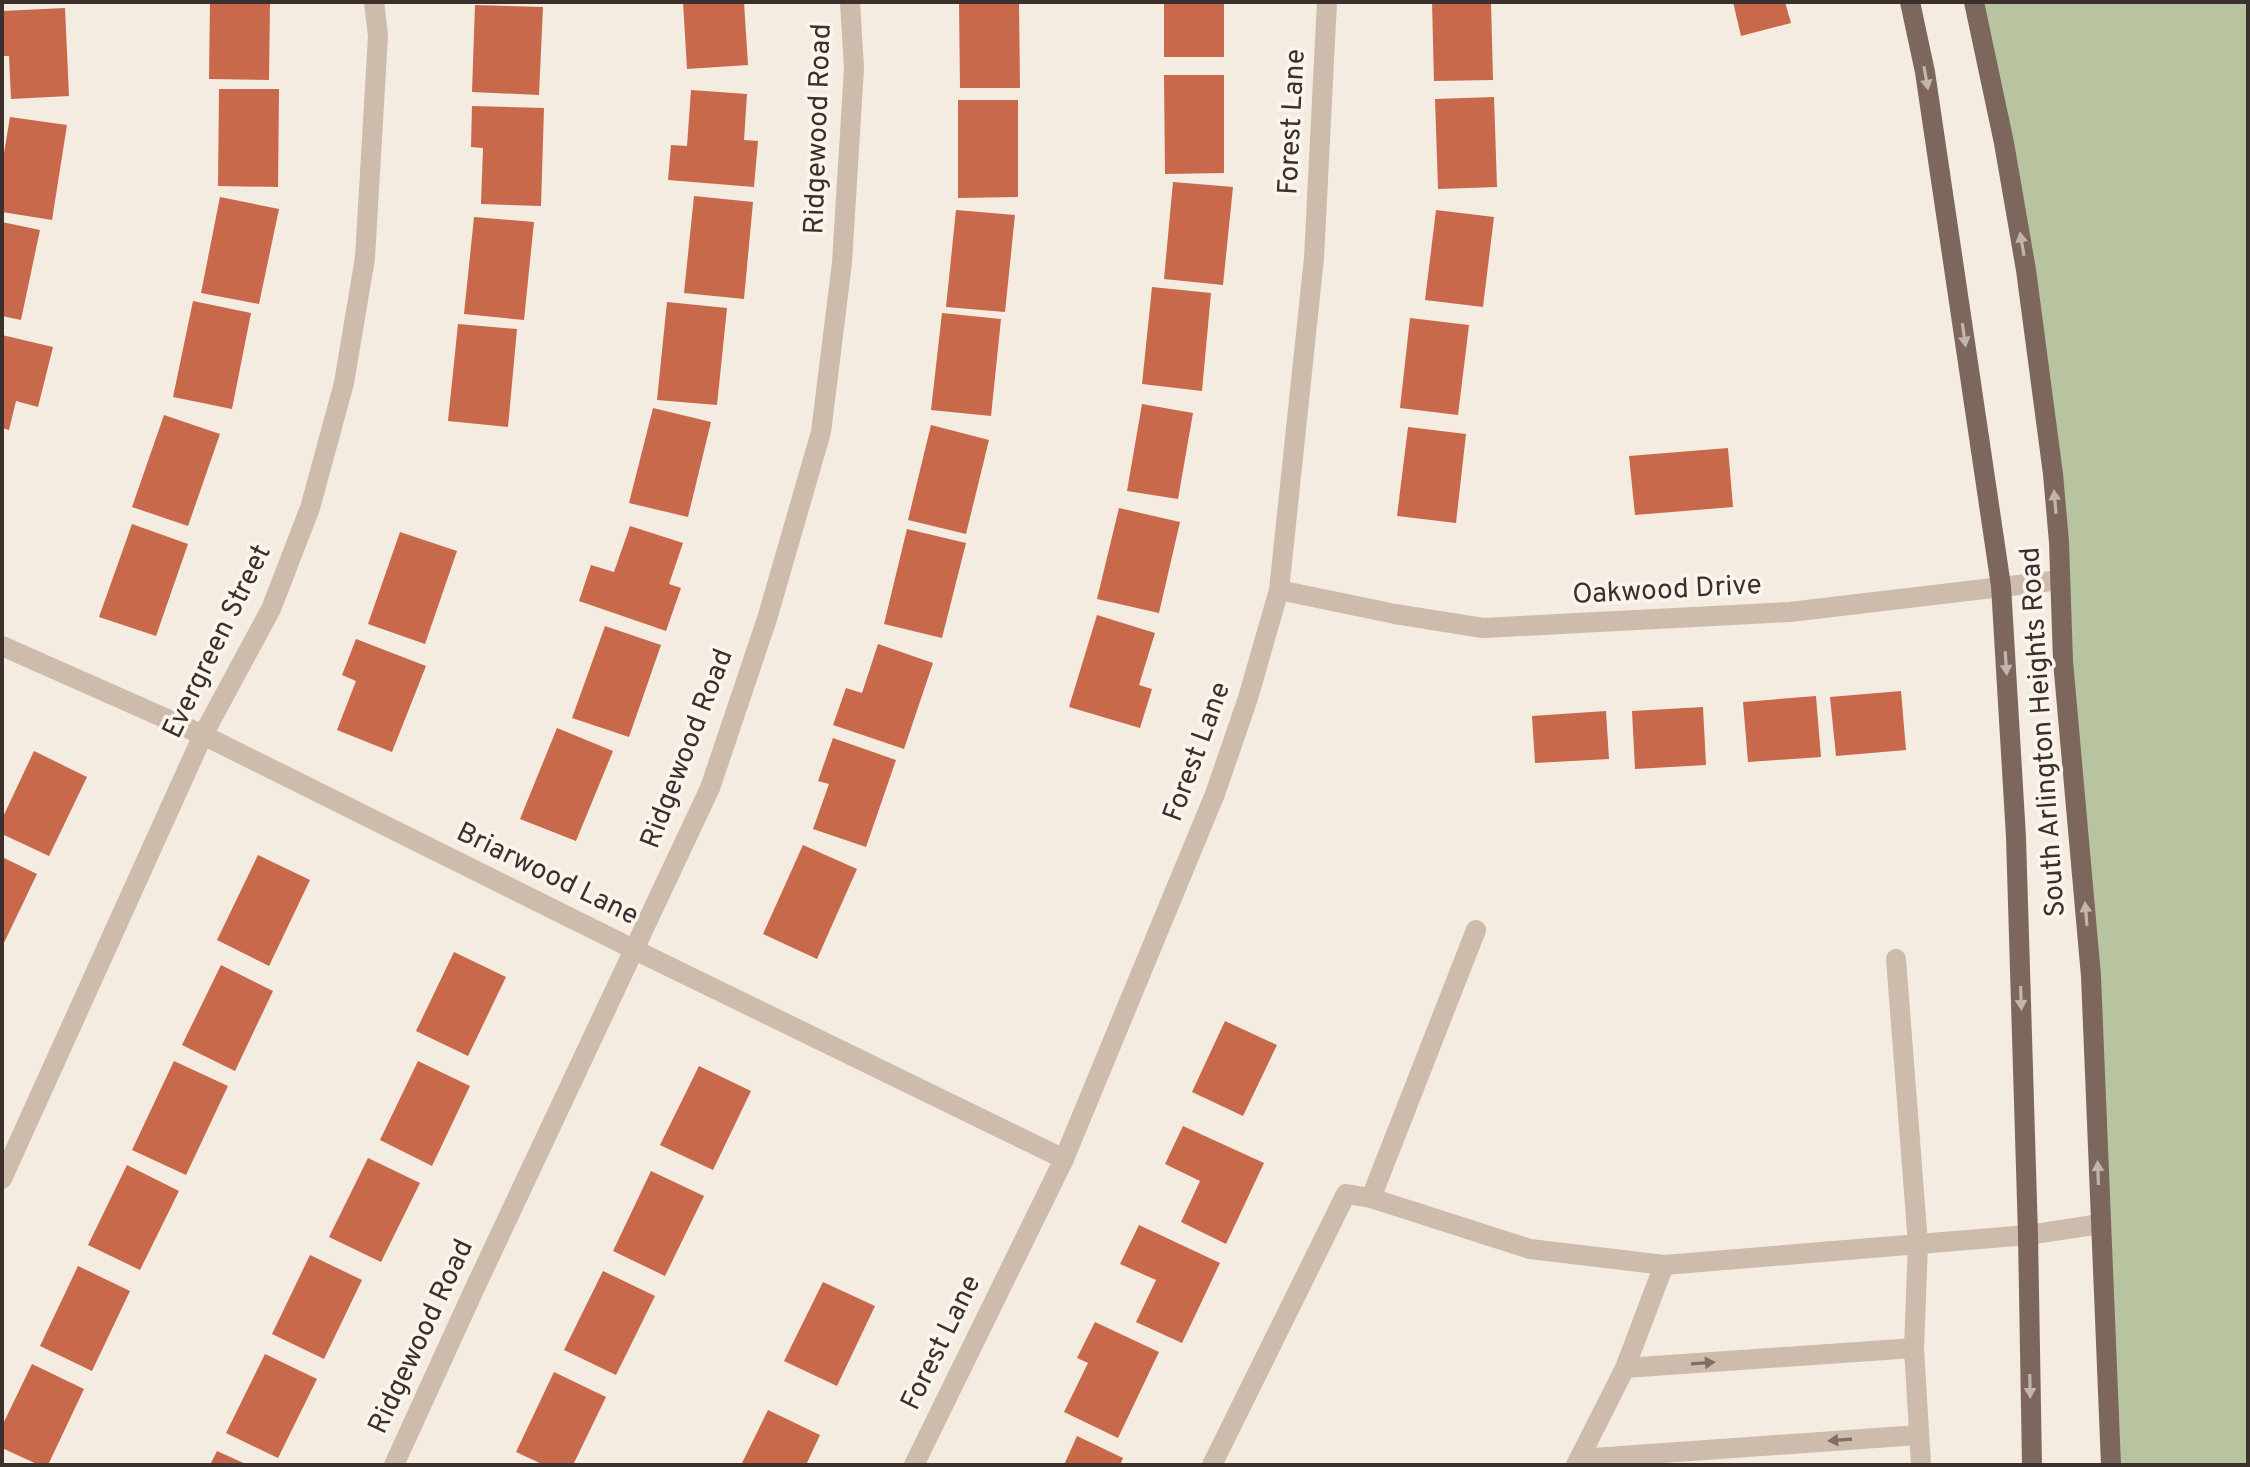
<svg xmlns="http://www.w3.org/2000/svg" width="2250" height="1467" font-family="Overpass,sans-serif">
  <style>
    .green { fill: #b8c4a0 }
    .building { fill: #c8694b }
    .lines { fill: none; stroke-linecap: round; stroke-linejoin: round }
    .minor { stroke: #cdbbac; stroke-width: 20 }
    .major { stroke: #7d675c; stroke-width: 20 }
    .oneway { fill: #c2b5ac }
    .oneway2 { fill: #7d6f65 }
    .labels { text-anchor: middle; dominant-baseline: central; stroke-width: 7; stroke-linejoin: round; paint-order: stroke }
    .street-label { font-size: 28px; fill: #3b302b; stroke: #fbf5ee }
  </style>
  <rect width="100%" height="100%" fill="#f4ebe1"/>
  <!-- green -->
  <polygon class="green" points="1979,2 2248,2 2248,1465 2111,1465 2053,474"/>
  <!-- building -->
  <g class="building">
    <polygon points="210,2 270,2 269,80 209,79"/>
    <polygon points="683,2 744,2 748,65 687,69"/>
    <polygon points="959,2 1019,2 1020,88 960,88"/>
    <rect x="1164" y="2" width="60" height="55"/>
    <polygon points="1432,2 1491,2 1493,80 1434,81"/>
    <polygon points="1733,2 1785,2 1791,23 1741,36"/>
    <polygon points="475,5 543,7 539,95 472,92"/>
    <polygon points="65,8 69,96 11,99 9,56 2,56 2,11"/>
    <polygon points="1164,75 1224,75 1224,173 1165,174"/>
    <polygon points="219,89 279,89 278,187 218,186"/>
    <polygon points="691,90 747,94 744,140 758,141 754,187 668,180 671,145 687,146"/>
    <polygon points="1494,97 1497,187 1438,189 1435,99"/>
    <polygon points="958,100 1018,100 1018,197 958,198"/>
    <polygon points="472,106 544,108 541,206 481,204 483,148 471,147"/>
    <polygon points="10,117 67,125 52,220 2,212 2,165"/>
    <polygon points="1173,182 1233,187 1223,285 1164,279"/>
    <polygon points="694,196 753,202 744,299 684,293"/>
    <polygon points="220,197 279,209 259,304 201,293"/>
    <polygon points="956,210 1015,215 1005,312 946,307"/>
    <polygon points="1436,210 1494,217 1483,307 1425,300"/>
    <polygon points="474,217 534,222 524,320 464,314"/>
    <polygon points="2,222 40,230 21,320 2,316"/>
    <polygon points="1152,287 1211,293 1202,391 1142,384"/>
    <polygon points="193,301 251,313 232,409 173,397"/>
    <polygon points="667,302 727,308 717,405 657,400"/>
    <polygon points="942,313 1001,319 991,416 931,410"/>
    <polygon points="1410,318 1469,325 1458,415 1400,408"/>
    <polygon points="458,324 517,329 508,427 448,421"/>
    <polygon points="2,335 53,347 38,407 16,401 9,430 2,428"/>
    <polygon points="1142,404 1193,413 1178,499 1127,491"/>
    <polygon points="653,408 711,422 688,517 629,503"/>
    <polygon points="164,415 220,434 188,526 132,507"/>
    <polygon points="931,425 989,440 966,534 908,520"/>
    <polygon points="1408,427 1466,434 1456,523 1397,516"/>
    <polygon points="1728,448 1733,507 1635,515 1629,456"/>
    <polygon points="1119,508 1180,522 1159,613 1097,599"/>
    <polygon points="132,524 188,544 156,636 99,617"/>
    <polygon points="630,526 683,543 669,584 681,588 666,631 579,601 591,565 614,572"/>
    <polygon points="907,529 966,543 942,638 884,624"/>
    <polygon points="400,532 457,551 425,644 368,624"/>
    <polygon points="1097,615 1155,633 1139,685 1152,689 1140,728 1069,707"/>
    <polygon points="605,626 661,645 629,737 572,718"/>
    <polygon points="356,639 426,666 392,752 337,730 356,681 342,675"/>
    <polygon points="878,644 933,663 904,749 833,725 846,688 862,693"/>
    <polygon points="1901,691 1906,750 1836,756 1830,697"/>
    <polygon points="1816,696 1821,757 1748,762 1743,702"/>
    <polygon points="1703,707 1706,765 1635,769 1632,711"/>
    <polygon points="1606,711 1609,759 1535,763 1532,716"/>
    <polygon points="557,728 613,751 576,841 520,819"/>
    <polygon points="833,738 896,760 866,847 813,829 829,784 818,781"/>
    <polygon points="34,751 87,777 49,856 2,834 2,819"/>
    <polygon points="803,845 857,869 817,959 763,934"/>
    <polygon points="258,855 310,880 269,966 217,940"/>
    <polygon points="2,857 37,874 2,947"/>
    <polygon points="454,952 506,977 468,1056 416,1031"/>
    <polygon points="221,965 273,991 235,1071 182,1045"/>
    <polygon points="1225,1021 1277,1045 1243,1116 1192,1092"/>
    <polygon points="174,1061 228,1086 186,1175 132,1150"/>
    <polygon points="418,1061 470,1086 432,1166 380,1140"/>
    <polygon points="699,1066 751,1091 713,1170 660,1145"/>
    <polygon points="1183,1126 1264,1163 1226,1244 1181,1222 1200,1181 1165,1164"/>
    <polygon points="368,1158 420,1183 381,1262 329,1237"/>
    <polygon points="127,1165 179,1191 140,1270 88,1245"/>
    <polygon points="651,1171 704,1196 665,1276 613,1251"/>
    <polygon points="1139,1225 1220,1263 1182,1343 1136,1322 1156,1280 1120,1264"/>
    <polygon points="310,1255 362,1280 324,1359 272,1334"/>
    <polygon points="78,1266 130,1291 92,1371 40,1346"/>
    <polygon points="603,1271 655,1296 616,1375 564,1350"/>
    <polygon points="823,1282 875,1306 837,1386 784,1361"/>
    <polygon points="1095,1322 1159,1352 1118,1438 1064,1412 1088,1363 1077,1358"/>
    <polygon points="265,1354 317,1379 278,1458 226,1433"/>
    <polygon points="32,1364 84,1389 48,1465 39,1465 2,1448 2,1426"/>
    <polygon points="554,1372 606,1397 573,1465 544,1465 516,1452"/>
    <polygon points="768,1410 820,1435 806,1465 741,1465"/>
    <polygon points="1077,1436 1123,1458 1120,1465 1064,1465"/>
    <polygon points="217,1451 248,1465 210,1465"/>
  </g>
  <g class="lines">
    <!-- minor -->
    <g class="minor">
      <polyline points="1279,590 1395,614 1483,628 1790,612 2060,580"/>
      <polyline points="2,646 203,735 635,950 1064,1159"/>
      <polyline points="1896,959 1918,1244 1914,1348 1921,1465"/>
      <polyline points="2,1179 203,735 271,609 310,508 344,383 365,258 378,36 374,2"/>
      <polyline points="1371,1198 1476,930"/>
      <polyline points="1625,1368 1914,1348"/>
      <polyline points="1579,1459 1918,1435"/>
      <polyline points="394,1465 473,1292 710,788 767,619 821,432 842,263 854,68 850,2"/>
      <polyline points="914,1465 1064,1159 1215,794 1248,698 1279,590 1314,258 1327,2"/>
      <polyline points="1212,1465 1346,1194 1371,1198 1530,1249 1664,1265 2028,1235 2100,1224"/>
      <polyline points="1576,1465 1625,1368 1664,1265"/>
    </g>
    <!-- major -->
    <g class="major">
      <polyline points="1910,2 1925,72 2001,586 2016,837 2028,1235 2032,1465"/>
      <polyline points="1974,2 2004,143 2026,270 2053,474 2059,542 2063,661 2091,976 2111,1465"/>
    </g>
  </g>
  <!-- one-way arrows -->
  <defs><path id="oneway-solid" d="M-6-.8H1V-3.2L6.5 0L1 3.2V.8H-6Z" transform="scale(2)"/></defs>
  <g class="oneway">
    <use href="#oneway-solid" transform="translate(1926 78) rotate(80)"/>
    <use href="#oneway-solid" transform="translate(2022 244) rotate(-100)"/>
    <use href="#oneway-solid" transform="translate(1964 335) rotate(82)"/>
    <use href="#oneway-solid" transform="translate(2055 502) rotate(-95)"/>
    <use href="#oneway-solid" transform="translate(2006 663) rotate(86)"/>
    <use href="#oneway-solid" transform="translate(2086 914) rotate(-95)"/>
    <use href="#oneway-solid" transform="translate(2021 998) rotate(88)"/>
    <use href="#oneway-solid" transform="translate(2098 1173) rotate(-92)"/>
    <use href="#oneway-solid" transform="translate(2030 1386) rotate(89)"/>
  </g>
  <g class="oneway2">
    <use href="#oneway-solid" transform="translate(1703 1363) rotate(-4)"/>
    <use href="#oneway-solid" transform="translate(1840 1440) rotate(176)"/>
  </g>
  <g class="labels">
    <!-- street labels -->
    <g class="street-label">
      <text transform="translate(1293 122) rotate(-87)">Forest Lane</text>
      <text transform="translate(819 129) rotate(-88)">Ridgewood Road</text>
      <text transform="translate(1667 591) rotate(-3)">Oakwood Drive</text>
      <text transform="translate(218 642) rotate(-64)">Evergreen Street</text>
      <text transform="translate(2044 732) rotate(-94)">South Arlington Heights Road</text>
      <text transform="translate(688 749) rotate(-69)">Ridgewood Road</text>
      <text transform="translate(1198 752) rotate(-70)">Forest Lane</text>
      <text transform="translate(547 875) rotate(26)">Briarwood Lane</text>
      <text transform="translate(422 1337) rotate(-65)">Ridgewood Road</text>
      <text transform="translate(942 1343) rotate(-64)">Forest Lane</text>
    </g>
  </g>
  <!-- border -->
  <rect width="2250" height="1467" fill="none" stroke="#3b302b" stroke-width="8"/>
</svg>
